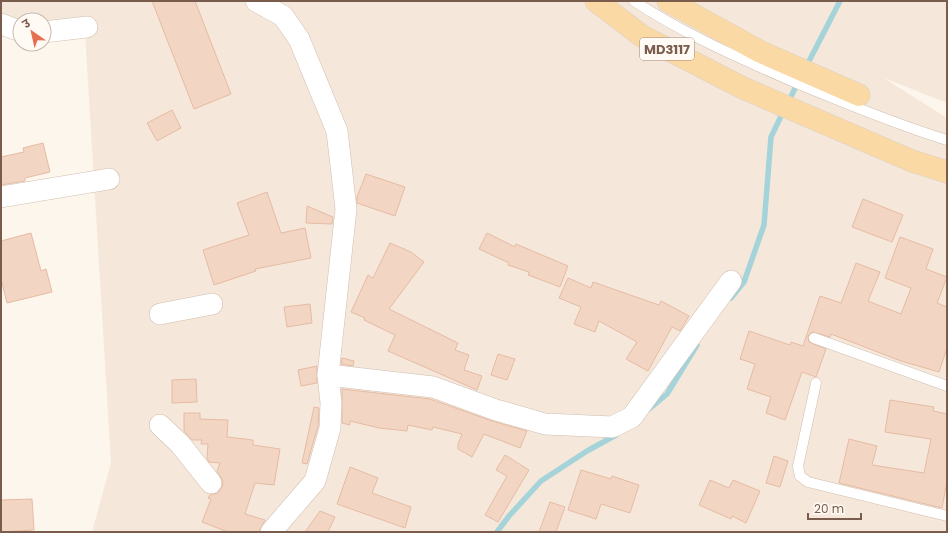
<svg xmlns="http://www.w3.org/2000/svg" width="948" height="533" font-family="Poppins,'Noto Sans Devanagari',sans-serif">
  <style>
    .residential { fill: #f5e8da }
    .lines { fill: none; stroke-linecap: round; stroke-linejoin: round }
    .stream { stroke: #a5d3da; stroke-width: 5.5 }
    .building { fill: #f3d5c3; stroke: #e6bba3 }
    .lane-casing { stroke: #d1beb0; stroke-width: 11 }
    .street-casing { stroke: #d1beb0; stroke-width: 22 }
    .primary-casing { stroke: #dad1cd; stroke-width: 23 }
    .lane { stroke: #fff; stroke-width: 10 }
    .street { stroke: #fff; stroke-width: 21 }
    .primary { stroke: #fbd9a5; stroke-width: 22 }
    .labels { text-anchor: middle; dominant-baseline: central; stroke-width: 4; stroke-linejoin: round; paint-order: stroke }
    .shield { fill: #fffaf3; stroke: #a28b7f; stroke-width: 1 }
    .shield-label { font-size: 13px; font-weight: bold; fill: #7a5c4d }
  </style>
  <rect width="100%" height="100%" fill="#fdf6ec"/>
  <!-- residential -->
  <polygon class="residential" points="1,1 947,1 947,103 884,78 947,118 947,532 92,532 111,463 85,32 44,34 44,20 20,20 20,36 1,37"/>
  <g class="lines">
    <!-- stream -->
    <g class="stream">
      <polyline points="806,67 840,1"/>
      <polyline points="788,103 798,82"/>
      <polyline points="731,298 744,282 764,225 771,137 784,110"/>
      <polyline points="648,410 667,394 697,345"/>
      <polyline points="497,532 509,516 541,481 587,451 616,435"/>
    </g>
  </g>
  <!-- building -->
  <g class="building">
    <polygon points="152,1 195,1 231,94 194,109"/>
    <polygon points="172,110 181,128 157,141 147,123"/>
    <polygon points="43,143 50,172 25,178 25,181 1,185 1,157 24,152 23,148"/>
    <polygon points="366,174 405,187 395,216 357,203 357,197"/>
    <polygon points="267,192 281,233 305,228 311,258 255,269 256,271 214,285 203,250 249,235 237,203"/>
    <polygon points="863,199 903,215 892,242 852,227"/>
    <polygon points="307,206 333,217 332,224 306,223"/>
    <polygon points="31,233 41,271 46,269 52,292 7,303 1,279 1,241"/>
    <polygon points="487,233 515,247 516,244 568,266 560,287 528,275 529,272 508,265 509,263 479,249"/>
    <polygon points="900,237 933,249 926,269 947,277 937,303 947,307 947,348 939,372 901,361 831,334 830,337 812,332 808,336 809,342 826,349 816,377 802,372 785,420 766,413 771,397 747,389 755,364 740,359 749,331 790,345 791,342 803,346 820,296 841,303 856,263 880,272 868,301 901,314 911,288 885,278"/>
    <polygon points="390,243 411,252 424,262 389,309 458,343 455,350 469,355 464,370 482,376 477,390 388,351 395,335 364,320 365,318 351,312 368,275 373,278"/>
    <polygon points="568,278 591,288 593,282 659,305 661,301 689,316 680,331 672,327 648,371 626,359 637,342 599,321 595,332 574,324 581,307 559,298"/>
    <polygon points="310,304 312,323 287,327 284,307"/>
    <polygon points="498,354 515,359 507,380 491,375"/>
    <polygon points="342,358 354,361 353,366 341,364"/>
    <polygon points="317,366 317,383 301,386 298,370"/>
    <polygon points="196,379 197,402 172,403 172,380"/>
    <polygon points="342,389 430,399 492,421 527,431 520,448 484,434 472,457 458,449 458,444 462,434 433,427 432,430 408,425 407,431 379,428 350,421 350,425 342,423"/>
    <polygon points="890,400 934,407 933,411 947,414 947,481 942,508 839,483 849,439 877,446 872,465 924,473 931,439 885,432"/>
    <polygon points="314,407 319,408 318,426 307,464 302,463"/>
    <polygon points="184,413 200,413 200,419 228,420 227,437 253,440 253,445 280,449 274,485 255,483 245,514 265,520 259,532 228,532 202,522 211,499 208,498 210,495 218,493 222,487 223,481 217,471 220,463 209,462 207,458 208,444 201,444 202,440 192,440 184,431"/>
    <polygon points="505,455 529,470 498,522 485,515 507,476 496,470"/>
    <polygon points="774,456 788,461 780,487 766,483"/>
    <polygon points="350,467 378,478 372,493 411,507 405,528 337,504"/>
    <polygon points="581,470 611,479 612,476 639,485 630,513 601,504 596,519 568,510"/>
    <polygon points="710,480 729,488 733,480 760,491 746,523 732,516 731,519 699,505"/>
    <polygon points="32,499 34,530 1,532 1,500"/>
    <polygon points="550,502 565,507 556,532 539,532"/>
    <polygon points="320,511 335,517 328,532 305,532"/>
  </g>
  <g class="lines">
    <defs>
      <g id="lane">
        <path d="M634,1C684,34 739,58 794,82C844,103 895,124 947,140"/>
        <polyline points="814,338 947,386"/>
        <polyline points="816,383 798,466 800,476 808,482 947,516"/>
      </g>
      <g id="street">
        <polyline points="256,1 283,16 299,39 337,131 346,209 328,375 331,403 330,428 315,481 271,532"/>
        <polyline points="1,24 20,31"/>
        <polyline points="44,32 87,27"/>
        <polyline points="1,197 109,179"/>
        <polyline points="160,314 212,304"/>
        <polyline points="328,375 433,387 496,410 545,424 612,427 632,417 731,281"/>
        <polyline points="160,425 180,444 211,483"/>
      </g>
      <g id="primary">
        <polyline points="596,1 642,36 743,88 912,161 947,172"/>
        <polyline points="668,1 761,52 859,95"/>
      </g>
    </defs>
    <!-- lane casing -->
    <use href="#lane" class="lane-casing"/>
    <!-- street casing -->
    <use href="#street" class="street-casing"/>
    <!-- primary casing -->
    <use href="#primary" class="primary-casing"/>
    <!-- lane -->
    <use href="#lane" class="lane"/>
    <!-- street -->
    <use href="#street" class="street"/>
    <!-- primary -->
    <use href="#primary" class="primary"/>
  </g>
  <g class="labels">
    <!-- shield labels -->
    <rect class="shield" x="640" y="38" width="54" height="22" rx="3"/>
    <g class="shield-label">
      <text x="667" y="49">MD3117</text>
    </g>
  </g>
  <!-- border -->
  <rect width="948" height="533" fill="none" stroke="#7a5c4d" stroke-width="4"/>
  <!-- north arrow -->
  <g transform="translate(32 32) rotate(326)"><circle r="19" fill="#fffaf3" stroke="#cabbb1"/>
  <path d="M0-3L7 15L0 10L-7 15Z" fill="#e76f51"/>
  <text y="-6" font-size="11" font-weight="bold" text-anchor="middle" fill="#7a5c4d">उ</text>
  </g>
  <!-- scale -->
  <path d="M808 513v6h53v-6" fill="none" stroke="#7a5c4d" stroke-width="2"/>
  <text x="814" y="513" font-size="12" fill="#7a5c4d" stroke="#fffaf3" stroke-width="3" paint-order="stroke">20 m</text>
</svg>
